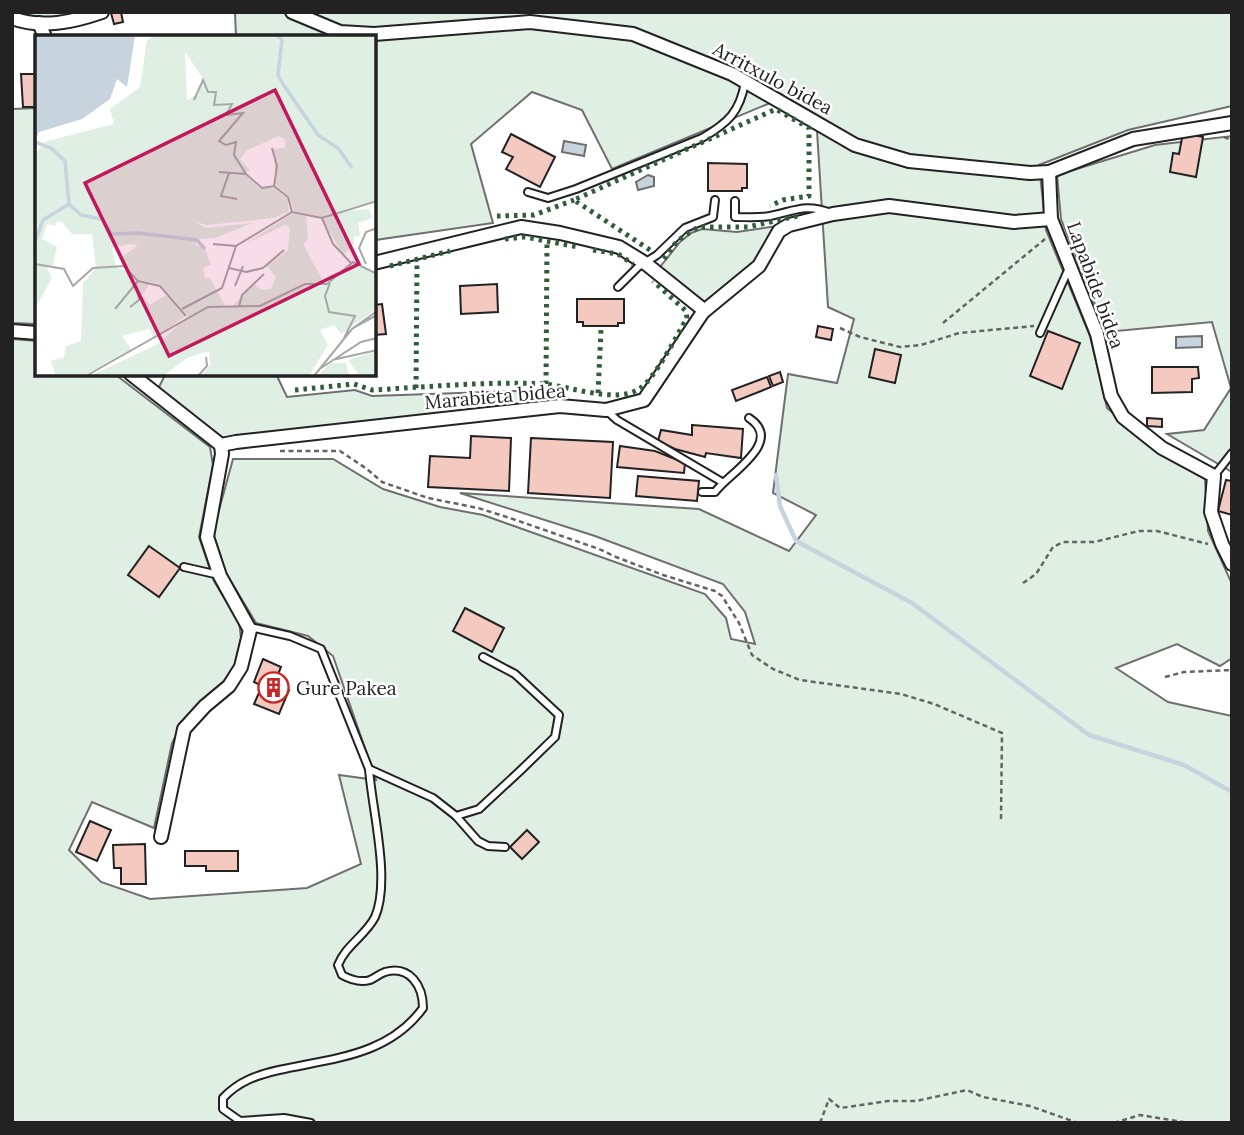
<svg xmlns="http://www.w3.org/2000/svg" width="1244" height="1135" font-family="Lora,serif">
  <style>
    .green { fill: #e0efe3; stroke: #6f6f6f; stroke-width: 2 }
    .water { fill: #c7d3dd; stroke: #6f6f6f; stroke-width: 2 }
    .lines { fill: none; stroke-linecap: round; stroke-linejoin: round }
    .stream { stroke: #c7d3dd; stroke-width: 4.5 }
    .building { fill: #f3c9c0; stroke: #222; stroke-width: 2 }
    .service-casing { stroke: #222; stroke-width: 10 }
    .minor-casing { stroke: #222; stroke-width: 16 }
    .path { stroke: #646464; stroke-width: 2.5; stroke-dasharray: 5 3.5; stroke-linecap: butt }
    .service { stroke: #fff; stroke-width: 6 }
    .minor { stroke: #fff; stroke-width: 12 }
    .hedge { stroke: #2f5e38; stroke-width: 5; stroke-dasharray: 3.5 5; stroke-linecap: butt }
    .labels { text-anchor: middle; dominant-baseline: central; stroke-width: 5; stroke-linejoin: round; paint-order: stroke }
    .street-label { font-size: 19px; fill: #222; stroke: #fff }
    .poi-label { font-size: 19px; fill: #222; stroke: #fff; text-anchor: start }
    .inset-river { fill: none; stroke: #c7d3dd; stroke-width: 3.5 }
    .inset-road { fill: none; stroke: #a7a7a7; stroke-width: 2 }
    .view { fill: #c2185b; fill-opacity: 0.15; stroke: #c2185b; stroke-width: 3.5 }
    .inset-edge { fill: none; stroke: #222; stroke-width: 3.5 }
  </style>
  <rect width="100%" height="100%" fill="#fff"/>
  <!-- green -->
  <g class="green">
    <path d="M19,12H85C65,19 39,20 19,12Z"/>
    <polygon points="235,12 1232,12 1232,106 1128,130 1039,165 1046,230 1090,336 1107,408 1161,454 1205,479 1208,531 1232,584 1232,658 1220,666 1177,644 1116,668 1168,702 1232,716 1232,1123 12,1123 12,339 37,341 37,374 116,375 210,447 213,465 199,537 214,581 239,622 241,638 234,668 218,689 184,720 172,743 154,828 92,802 69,850 101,882 150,899 307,888 361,864 339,775 376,780 333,656 308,636 256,623 226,573 213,532 233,459 333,459 383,489 440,507 483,515 705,594 726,618 731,639 755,644 745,612 723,584 595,536 460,493 699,509 789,551 816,515 773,493 788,374 837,383 854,319 828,307 816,115 782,98 612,169 582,110 532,92 471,144 493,223 375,240 374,37 236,37"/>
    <polygon points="37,108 37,324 12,323 12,109"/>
    <polygon points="1232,136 1232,472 1167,434 1204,430 1231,388 1212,322 1106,332 1061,219 1057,175 1155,145"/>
    <polygon points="777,226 753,264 736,281 703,303 660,267 680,242 691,233 702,229 737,232"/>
    <polygon points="276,374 287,397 355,390 372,396 545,390 554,401 223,438 158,389 165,375"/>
  </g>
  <!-- water -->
  <g class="water">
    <polygon points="564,141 586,145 584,156 562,152"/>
    <polygon points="648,175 654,177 654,186 638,190 636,182"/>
    <polygon points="1202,336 1202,347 1176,348 1176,337"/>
  </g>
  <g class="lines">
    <!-- stream -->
    <polyline class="stream" points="776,475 780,506 796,541 912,603 1089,735 1184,765 1232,792"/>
  </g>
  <!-- building -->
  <g class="building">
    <polygon points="121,12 123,22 114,24 111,13"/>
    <polygon points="21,74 37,74 37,107 23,107"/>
    <polygon points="1183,133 1203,137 1196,177 1170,172 1173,153 1179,154"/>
    <polygon points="511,134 555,157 540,187 506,169 513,157 502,152"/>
    <polygon points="708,163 747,164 747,188 742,188 742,191 708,191"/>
    <polygon points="497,284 498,312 461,314 460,286"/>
    <polygon points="577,299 624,299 624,323 618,323 618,326 583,326 583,322 577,322"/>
    <polygon points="382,304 386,334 374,335 374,305"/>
    <polygon points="818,326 833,329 831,340 816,337"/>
    <polygon points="1048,331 1080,343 1062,389 1030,376"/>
    <polygon points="875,349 901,355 895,383 869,377"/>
    <polygon points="1152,367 1198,367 1199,378 1192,379 1192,392 1152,393"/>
    <polygon points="780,372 783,382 773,386 769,376"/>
    <polygon points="767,377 771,387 736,401 732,390"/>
    <polygon points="1147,418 1162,419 1162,427 1147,426"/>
    <polygon points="692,425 743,429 741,458 706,453 705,457 675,449 658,441 661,430 692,435"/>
    <polygon points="471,436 511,438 509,491 428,487 430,456 470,458"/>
    <polygon points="531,438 613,442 610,498 528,493"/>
    <polygon points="620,446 655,451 685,463 684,473 617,467"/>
    <polygon points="638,476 699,481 697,501 636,496"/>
    <polygon points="1226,480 1232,481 1232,515 1218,511"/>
    <polygon points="149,546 180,568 159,597 128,575"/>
    <polygon points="465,608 504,628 492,652 453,631"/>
    <polygon points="263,659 281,667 274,684 289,690 279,714 254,704 262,686 254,682"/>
    <polygon points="90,821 111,830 97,861 76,852"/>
    <polygon points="527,830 539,842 522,859 510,847"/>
    <polygon points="145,844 146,884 121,884 121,868 114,868 113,845"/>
    <polygon points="185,851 238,851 238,871 206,871 206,866 185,866"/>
  </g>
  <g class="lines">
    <defs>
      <g id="service">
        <path d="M528,192L548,198L576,189L702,138C728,123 740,112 745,82"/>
        <path d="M735,201V217C747,217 759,218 770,216C795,211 805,203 831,213"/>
        <polyline points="618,287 638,267 657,255 685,228 713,217 715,200"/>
        <polyline points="1040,333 1069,268"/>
        <polyline points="606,410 617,420 722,482"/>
        <polyline points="1214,476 1232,453"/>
        <path d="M702,492H715C729,473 785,442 749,418"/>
        <polyline points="184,567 219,575"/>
        <polyline points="250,627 290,636 321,649 369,769 433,798 456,816 478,841 488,846 505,847"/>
        <polyline points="456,816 479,809 521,770 555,737 559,715 515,674 483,657"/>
        <path d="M311,1123L284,1118L240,1121L223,1109V1098C239,1081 257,1075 279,1070C333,1058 388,1056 423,1008C423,986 410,965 385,972C379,974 375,978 370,980C360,983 351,980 342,975L338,965C346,945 366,935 375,917C391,880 372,810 369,769"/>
      </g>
      <g id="minor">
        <polyline points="292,12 340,32 374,34 530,22 633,34 732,74 855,145 909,161 1030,173 1049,172 1133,139 1232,123"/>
        <path d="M12,18C42,29 73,22 102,12"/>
        <polyline points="39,23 45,37"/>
        <polyline points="1049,172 1051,219 1097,334 1111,396 1123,417 1162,448 1214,476 1211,512 1222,544 1232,564"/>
        <polyline points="374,263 521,227 560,233 619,247 645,263 700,307 703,312"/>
        <polyline points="12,331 37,333"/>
        <polyline points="131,374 221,445 236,442 560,406 606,410 644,400 703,312 759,266 779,231 789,225 833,214 889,206 1014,222 1051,219"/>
        <polyline points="161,837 184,729 205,706 229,686 241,667 250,630 220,576 207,537 222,454 221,445"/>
      </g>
    </defs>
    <!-- service casing -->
    <use href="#service" class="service-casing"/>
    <!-- minor casing -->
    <use href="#minor" class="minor-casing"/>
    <!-- path -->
    <g class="path">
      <polyline points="1224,137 1232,140"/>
      <polyline points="943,323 1045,239"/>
      <polyline points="840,328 860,337 900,347 921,345 959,333 1034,326"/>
      <polyline points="280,451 340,451 367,469 382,482 428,498 478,508 510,518 599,549 616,557 663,575 715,591 722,596 739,623 752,655 773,669 800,680 901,694 934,704 1002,733 1001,819"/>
      <polyline points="1023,583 1036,574 1053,547 1063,542 1094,542 1139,531 1157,531 1208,544"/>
      <polyline points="1165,677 1184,672 1232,670"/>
      <polyline points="820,1123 829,1099 840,1108 888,1101 916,1101 967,1090 983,1097 1030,1106 1078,1123"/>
      <polyline points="1114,1123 1140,1115 1189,1123"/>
    </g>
    <!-- service -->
    <use href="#service" class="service"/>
    <!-- minor -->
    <use href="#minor" class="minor"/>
    <!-- hedge -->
    <g class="hedge">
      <polyline points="497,216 534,215 574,200"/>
      <polyline points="505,239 525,237 578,247"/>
      <polyline points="593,250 618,254 633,264"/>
      <polyline points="650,250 574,200 776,109 809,128 809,196 783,200 770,206"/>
      <polyline points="664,259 677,241 698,227 748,227 802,215"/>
      <polyline points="390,266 450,251"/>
      <polyline points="546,384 547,240"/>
      <polyline points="416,388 417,260"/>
      <path d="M295,390L354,384L372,390C428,387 487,381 544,384C569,386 616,404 639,389C655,379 677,335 687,318L686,311L653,281"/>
      <polyline points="598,393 601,330"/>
    </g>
  </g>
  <!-- icons -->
  <defs>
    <symbol id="building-ring" viewBox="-11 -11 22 22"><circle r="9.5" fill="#fff" stroke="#c62828" stroke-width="1.5"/><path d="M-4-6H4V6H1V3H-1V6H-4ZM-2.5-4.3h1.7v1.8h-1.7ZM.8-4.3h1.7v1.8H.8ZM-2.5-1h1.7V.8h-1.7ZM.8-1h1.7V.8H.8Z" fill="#c62828"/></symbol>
  </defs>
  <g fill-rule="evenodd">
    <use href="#building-ring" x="256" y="670" width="35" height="35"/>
  </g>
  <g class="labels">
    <!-- street labels -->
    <g class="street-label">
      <text transform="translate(773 78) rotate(28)">Arritxulo bidea</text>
      <text transform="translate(1096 285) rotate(70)">Lapabide bidea</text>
      <text transform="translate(495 396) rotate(-5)">Marabieta bidea</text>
    </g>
    <!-- poi labels -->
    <g class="poi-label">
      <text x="296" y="688">Gure Pakea</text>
    </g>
  </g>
  <!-- overview -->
  <g transform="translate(35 35)">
    <rect width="341" height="341" fill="#fff"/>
    <path d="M120,0H341V165L287,182L259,176L254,161L240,149L239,114L250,113V104L243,101L211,116L205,124L215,135L209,138L224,153H239L252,163L254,176L239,183L172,190L161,187L170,193L217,188L180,203L162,204L161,211H169L176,230L168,233L170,243H175L191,272H197L218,249L227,255L236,254L241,242L232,231L253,215L255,193L250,190L210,209L258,178L271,181L273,204L268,209L289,248L318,228L341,240V274L306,299L299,290L285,295L293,310L274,341H166L175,330L174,316L152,323L128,341H55L123,309L153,281L125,249L104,245L84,225L103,210L93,209L77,213L81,232L95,237L96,248L114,249L107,261L115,270L131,260L150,281L119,304L114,294L87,301L97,315L48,341L20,339L16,326L29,322L31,311L46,306L48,248L61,233L57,199H37L27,187L22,186L20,191L12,189L7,204L22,212L18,230L11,231L17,243L0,274V118L12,106L79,89L75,74L105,52L112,5ZM150,17L169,45L163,59L152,65ZM334,174L337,183L323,188L325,201L319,202V210L308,220L288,185L309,176ZM341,316V341H324L313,325ZM296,328H311L314,341H282Z" fill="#e0efe3" fill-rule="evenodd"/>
    <path d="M0,0H100L92,52L82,44L75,64L47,84L4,97L0,107Z" fill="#c7d3dd"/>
    <path class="inset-river" d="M242,0L247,5L243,40L248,49L283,100L303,113L317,133M0,107L16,113L30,126L34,169L8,185L0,207M34,169L46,180L67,184L77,199L103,198L162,205L170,214"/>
    <path class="inset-road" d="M159,65L168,45L173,57H181L179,70L197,69L191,80M191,80L208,78L184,106L191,110L201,107L199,120L211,139M237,113L242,131L239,151L253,162L257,177M184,137L211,139L227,153L240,151M194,138L186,161L202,164M287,183L298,209L316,228M178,209L201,211M0,229L29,234L38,251L58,233L89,231L103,246L125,251L151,281M331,229L324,213L331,197L342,193M194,233L211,237L228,233L249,215M295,248L290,261L294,277L320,281L309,303M200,251L208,231M95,272L104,265L102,252M204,272L207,260L229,239M80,274L103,246M147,274L187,253L201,211L257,177L287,183L342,166M318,293L342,280M297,325L342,315M283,335L326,307L342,303M51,341L173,272L225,271L270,249H292L318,227L342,239M163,341L172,331L171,322M279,341L317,294L342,276"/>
    <path class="view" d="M240,55L324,229L134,321L50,148Z"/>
    <rect width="341" height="341" class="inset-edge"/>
  </g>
  <!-- border -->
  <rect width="1244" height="1135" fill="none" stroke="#222222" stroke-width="28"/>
</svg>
